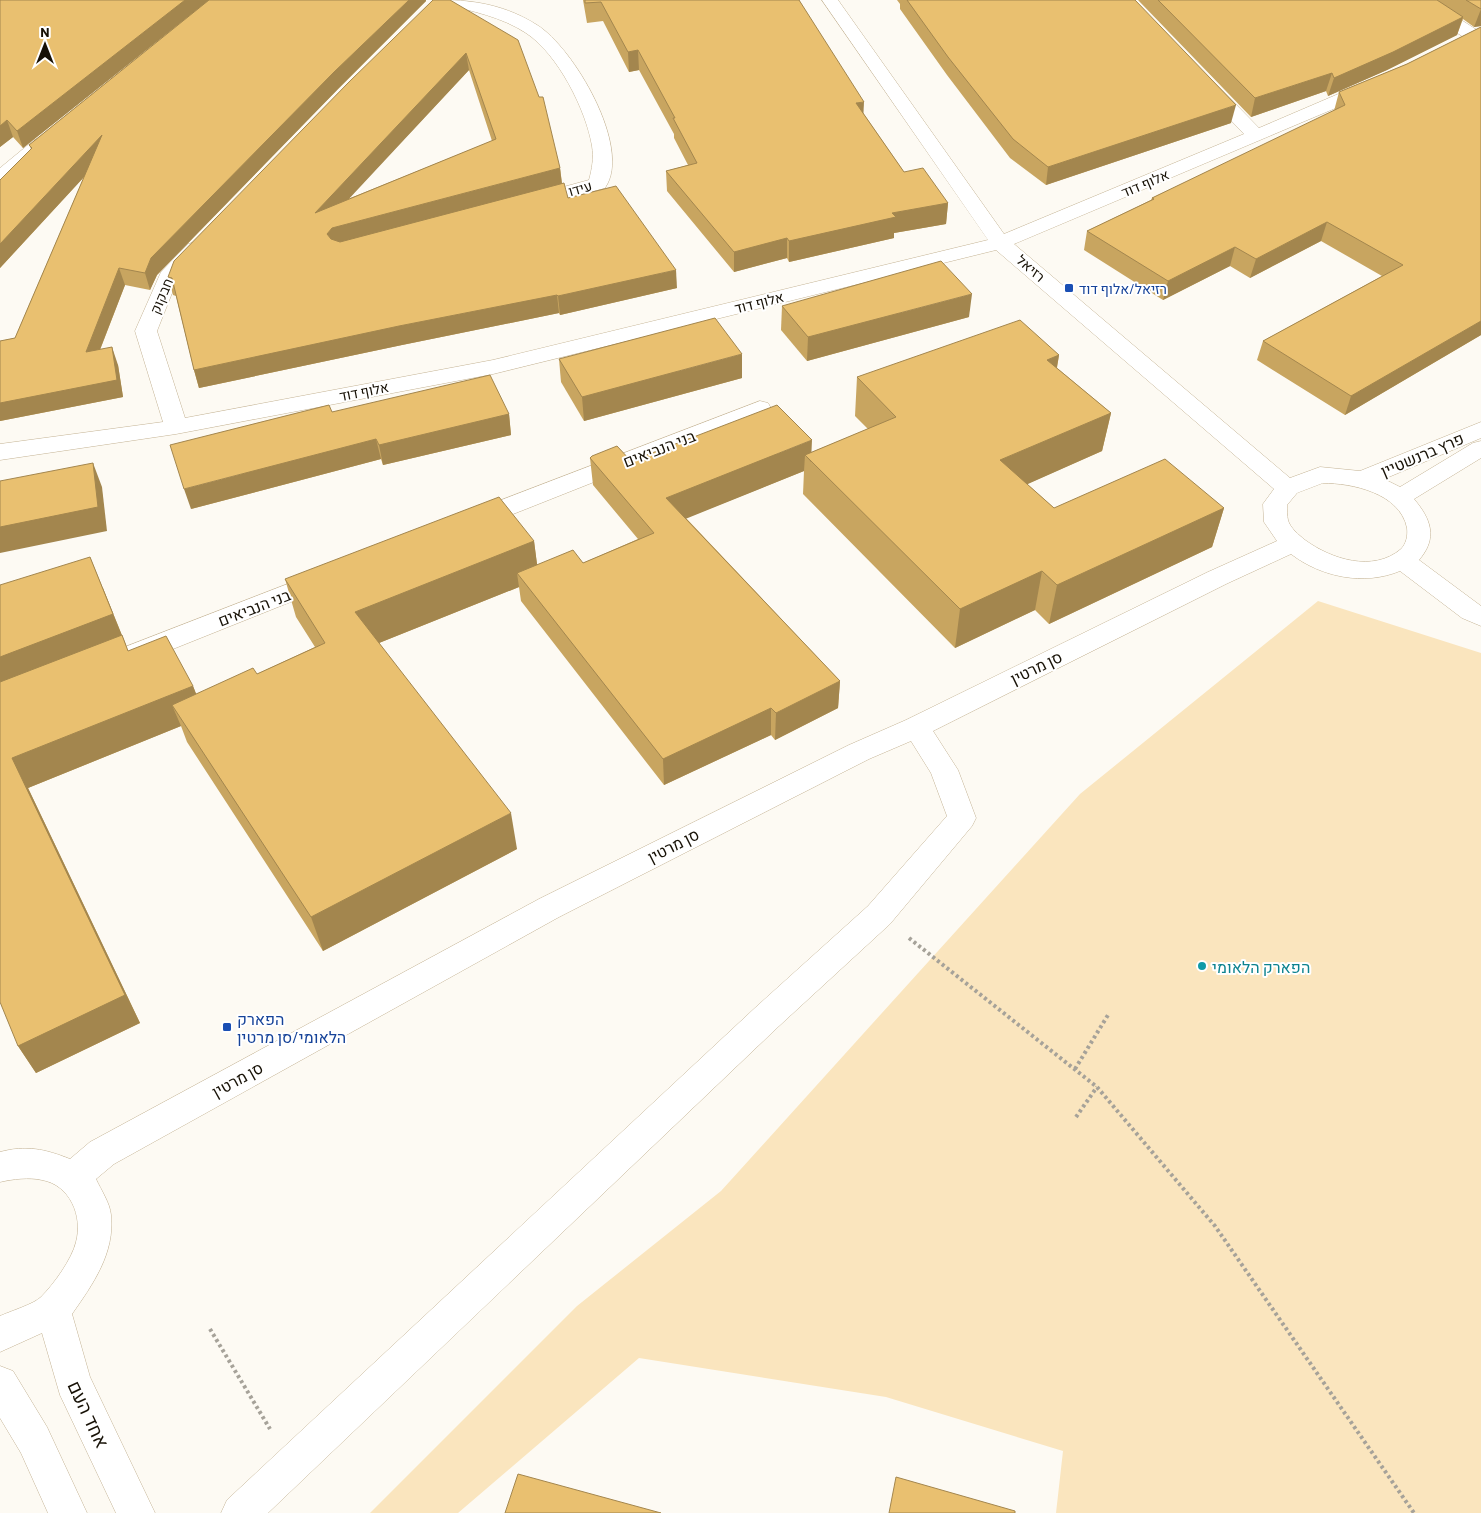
<svg xmlns="http://www.w3.org/2000/svg" width="1481" height="1513" font-family="Barlow,Heebo,sans-serif">
  <style>
    .green { fill: #fae5be }
    .lines { fill: none; stroke-linecap: round; stroke-linejoin: round }
    .minor-casing { stroke: #c4b394; stroke-width: 1 }
    .path { stroke: #a6a299; stroke-width: 4; stroke-dasharray: 3 3; stroke-linecap: butt }
    .minor { fill: #fff; fill-rule: evenodd }
    .wall { fill: #c8a560; fill-rule: evenodd }
    .shaded-wall { fill: #a3864e }
    .building { fill: #e9c070; stroke: #a3864e; fill-rule: evenodd }
    .transit-dot { fill: #1a4fb4; stroke: #fff; stroke-width: 2 }
    .culture-dot { fill: #0f9aa8; stroke: #fff; stroke-width: 2 }
    .labels { text-anchor: middle; dominant-baseline: central; stroke-width: 4; stroke-linejoin: round; paint-order: stroke }
    .far-street-label { font-size: 14px; fill: #171106; stroke: #fff }
    .far-transit-label { font-size: 14px; fill: #164399; stroke: #fff; text-anchor: start }
    .street-label { font-size: 16px; fill: #171106; stroke: #fff }
    .culture-label { font-size: 16px; fill: #0d838f; stroke: #fff; text-anchor: start }
    .transit-label { font-size: 16px; fill: #164399; stroke: #fff; text-anchor: start }
    .near-street-label { font-size: 19px; fill: #171106; stroke: #fff }
  </style>
  <rect width="100%" height="100%" fill="#fdfaf3"/>
  <!-- green -->
  <polygon class="green" points="1318,601 1481,653 1481,1513 1056,1513 1063,1451 886,1397 639,1358 458,1513 370,1513 577,1306 721,1191 1080,794"/>
  <g class="lines">
    <defs>
      <g id="minor">
        <path d="M442,0C476,0 507,6 537,25C573,47 633,148 605,188L530,208L523,206L520,202L523,198L589,180C592,169 594,158 592,146C586,110 558,54 526,33C502,17 472,11 444,4Z"/>
        <path d="M822,0H838L1004,234L1244,134L1203,91L1200,87L1203,83L1209,82L1215,83L1259,128L1364,83L1370,82L1376,83L1379,87L1376,91L1014,244L1290,478L1320,467L1360,471L1481,422V438L1384,479L1400,487L1473,443L1481,441V458L1414,499C1431,519 1438,538 1419,560L1481,606V626L1462,618L1400,571C1364,586 1321,577 1291,554L1226,584L933,731L958,770L976,818L972,826L890,924L778,1027L268,1513H221L227,1500L756,1007L868,906L947,816L931,773L911,741L869,759L559,917L114,1164L96,1179C101,1190 110,1203 111,1215C115,1253 93,1284 72,1314L90,1377L155,1513H116L60,1395L42,1333L0,1352V1316C11,1311 34,1304 41,1297C54,1284 72,1259 76,1242C83,1216 70,1185 42,1180C29,1177 13,1179 0,1182V1152C26,1145 45,1149 70,1159L90,1142L539,899L849,745L906,720L1208,572L1277,541L1264,522L1263,504L1274,489L996,250L493,374L176,434L0,460V444L163,422L135,331L161,272L188,244L195,242L202,244L205,248L178,278L157,331L185,418L493,360L988,240ZM1323,483C1352,483 1400,493 1407,528C1408,536 1406,544 1401,549C1373,573 1331,559 1305,540C1299,535 1290,528 1288,520C1287,516 1287,510 1287,505L1297,493Z"/>
        <polygon points="1411,0 1430,0 1480,32 1481,38 1474,41 1468,40 1413,4"/>
        <polygon points="41,138 48,140 50,144 48,148 7,182 0,184 0,168 34,140"/>
        <polygon points="760,401 768,403 771,408 768,413 483,526 474,528 465,526 462,520 465,514"/>
        <polygon points="324,570 333,573 337,579 333,585 143,661 134,663 125,661 121,654 125,647"/>
        <polygon points="0,1366 13,1371 47,1427 87,1513 48,1513 21,1453 0,1418"/>
      </g>
    </defs>
    <!-- minor casing -->
    <use href="#minor" class="minor-casing"/>
    <!-- path -->
    <g class="path">
      <polyline points="909,938 1097,1087 1215,1226 1414,1513"/>
      <polyline points="1075,1069 1108,1015"/>
      <polyline points="1076,1117 1097,1087"/>
      <polyline points="210,1329 270,1429"/>
    </g>
    <!-- minor -->
    <use href="#minor" class="minor"/>
  </g>
  <!-- wall -->
  <g class="wall">
    <polygon points="0,0 426,0 426,1 338,89 157,275 150,290 125,285 100,350 118,365 123,397 0,421 0,341 15,338 84,177 0,268 0,180 31,149 29,145 199,8 23,148 13,137 0,147"/>
    <path d="M433,0L560,168L562,183L568,198L677,288L560,315L559,313L402,345L199,388L194,370L176,296L173,295L168,277ZM469,70L492,141L348,199Z"/>
    <polygon points="583,0 799,0 863,113 904,172 948,203 946,224 894,233 894,238 789,262 787,258 734,272 667,191 666,171 688,165 674,138 674,134 639,70 629,72 603,21 587,23"/>
    <polygon points="897,0 1135,0 1231,123 1046,185 1010,158 947,75 900,9 900,4"/>
    <polygon points="1138,0 1481,0 1481,26 1474,27 1463,19 1457,35 1387,70 1328,96 1326,91 1251,117"/>
    <polygon points="1481,27 1481,335 1345,415 1257,360 1263,341 1382,276 1321,241 1250,278 1230,266 1163,300 1084,250 1087,231 1151,200 1152,198 1334,111 1339,92 1407,64"/>
    <polygon points="782,306 969,317 807,361 781,330"/>
    <polygon points="1059,355 1057,368 1111,413 1102,451 1027,484 1054,508 1224,508 1212,547 1049,624 1035,610 955,648 803,494 804,471 686,518 840,681 838,708 775,740 771,735 664,785 521,601 519,587 379,643 517,849 323,951 187,742 181,726 28,788 140,1023 36,1073 18,1046 0,585 103,588 128,651 193,686 196,694 257,674 315,647 296,617 285,579 534,541 537,565 583,563 638,539 593,485 590,458 631,461 812,452 868,429 855,416 857,377"/>
    <polygon points="559,359 742,378 584,421 561,382"/>
    <polygon points="332,412 509,414 511,435 383,465 381,459 191,509"/>
  </g>
  <!-- shaded-wall -->
  <g class="shaded-wall">
    <polygon points="185,0 209,0 23,148 17,131"/>
    <polygon points="409,0 426,0 426,1 338,89 157,275 150,290 145,273 151,258 334,72"/>
    <polygon points="1481,9 1481,26 1474,27"/>
    <polygon points="1463,17 1457,35 1387,70 1328,96 1334,78"/>
    <polygon points="638,50 639,70 629,72 628,52"/>
    <polygon points="466,53 469,70 319,231 315,213"/>
    <polygon points="1332,73 1326,91 1251,117 1255,98"/>
    <polygon points="864,102 863,122 856,103"/>
    <polygon points="1236,105 1231,123 1046,185 1048,167"/>
    <polygon points="7,120 13,137 0,147 0,126"/>
    <polygon points="102,135 108,151 0,268 0,244"/>
    <polygon points="560,168 562,185 336,246 327,234 332,228"/>
    <polygon points="948,203 946,224 894,233 894,238 789,262 789,241 892,213"/>
    <polygon points="1327,222 1321,241 1250,278 1256,259"/>
    <polygon points="787,238 787,258 734,272 734,252"/>
    <polygon points="1235,247 1230,266 1163,300 1168,281"/>
    <polygon points="119,268 125,285 92,370 86,352"/>
    <polygon points="676,270 677,288 560,315 558,296"/>
    <polygon points="972,294 969,317 807,361 808,337"/>
    <polygon points="557,295 559,313 402,345 199,388 194,370 399,326"/>
    <polygon points="1481,321 1481,335 1345,415 1351,396"/>
    <polygon points="112,347 118,365 123,397 0,421 0,403"/>
    <polygon points="742,354 742,378 584,421 582,397"/>
    <polygon points="1059,355 1052,394 1047,360"/>
    <polygon points="1111,413 1102,451 994,499 1000,460"/>
    <polygon points="509,414 511,435 383,465 379,445"/>
    <polygon points="376,439 381,459 191,509 184,489"/>
    <polygon points="812,440 811,462 805,455 804,471 668,526 666,498"/>
    <polygon points="93,463 102,487 107,531 0,553 0,527"/>
    <polygon points="1224,508 1212,547 1049,624 1057,585"/>
    <polygon points="534,541 539,579 517,573 519,587 364,649 355,612"/>
    <polygon points="90,557 126,645 0,694 0,657"/>
    <polygon points="1042,571 1035,610 955,648 960,609"/>
    <polygon points="840,681 838,708 775,740 776,713"/>
    <polygon points="193,686 205,716 172,705 181,726 28,788 140,1023 36,1073 18,1046 12,758"/>
    <polygon points="771,708 771,735 664,785 663,759"/>
    <polygon points="511,813 517,849 323,951 311,917"/>
  </g>
  <!-- building -->
  <g class="building">
    <polygon points="0,0 185,0 17,131 7,120 0,126"/>
    <polygon points="209,0 409,0 334,72 151,258 145,273 119,268 86,352 112,347 117,380 0,403 0,341 15,338 102,135 0,244 0,180 32,148 29,145"/>
    <path d="M433,0H450L518,40L539,97H543L560,168L332,228L327,234L331,239L340,242L564,183L568,198L616,186L676,270L558,296L557,295L399,326L194,370L172,278L168,277L174,261L349,82ZM466,53L496,139L315,213Z"/>
    <polygon points="585,0 799,0 864,102 856,103 904,172 923,168 948,203 892,213 896,217 789,241 787,238 734,252 666,171 697,163 673,118 675,118 638,50 628,52 601,2 585,3"/>
    <polygon points="907,0 1135,0 1236,105 1048,167 1013,139 948,57"/>
    <polygon points="1158,0 1437,0 1463,17 1393,52 1334,78 1332,73 1255,98"/>
    <polygon points="1466,0 1481,0 1481,9"/>
    <polygon points="1481,27 1481,321 1351,396 1263,341 1403,265 1327,222 1256,259 1235,247 1168,281 1087,231 1154,199 1152,198 1345,105 1339,92 1407,64"/>
    <polygon points="941,261 972,294 808,337 782,306"/>
    <polygon points="715,318 742,354 582,397 559,359"/>
    <polygon points="1020,320 1059,355 1047,360 1111,413 1000,460 1054,508 1165,459 1224,508 1057,585 1042,571 960,609 805,455 896,417 857,377"/>
    <polygon points="490,375 509,414 379,445 376,439 184,489 170,445 329,405 332,412"/>
    <polygon points="777,405 812,440 666,498 840,681 776,713 771,708 663,759 517,573 573,550 583,563 654,533 590,458 592,456 617,446 631,461"/>
    <polygon points="93,463 98,507 0,527 0,481"/>
    <polygon points="499,497 534,541 355,612 511,813 311,917 172,705 253,668 257,674 325,643 285,579"/>
    <polygon points="90,557 113,614 0,657 0,585"/>
    <polygon points="122,635 128,651 166,636 193,686 12,758 125,995 18,1046 0,1002 0,682"/>
    <polygon points="518,1474 661,1513 505,1513"/>
    <polygon points="896,1477 1015,1511 1015,1513 889,1513"/>
  </g>
  <!-- markers -->
  <g class="transit-dot">
    <rect x="1064" y="283" width="10" height="10" rx="2.5"/>
    <rect x="222" y="1022" width="10" height="10" rx="2.5"/>
  </g>
  <circle class="culture-dot" cx="1202" cy="966" r="5"/>
  <g class="labels">
    <!-- far-street labels -->
    <g class="far-street-label">
      <text transform="translate(1145 183) rotate(-23)">אלוף דוד</text>
      <text transform="translate(580 188) rotate(-16)">עידו</text>
      <text transform="translate(1031 268) rotate(41)">רזיאל</text>
      <text transform="translate(161 296) rotate(-67)">חבקוק</text>
      <text transform="translate(759 302) rotate(-14)">אלוף דוד</text>
      <text transform="translate(364 391) rotate(-11)">אלוף דוד</text>
    </g>
    <!-- far-transit labels -->
    <g class="far-transit-label">
      <text x="1079" y="288">רזיאל/אלוף דוד</text>
    </g>
    <!-- street labels -->
    <g class="street-label">
      <text transform="translate(659 448) rotate(-21)">בני הנביאים</text>
      <text transform="translate(1422 454) rotate(-23)">פרץ ברנשטיין</text>
      <text transform="translate(254 607) rotate(-21)">בני הנביאים</text>
      <text transform="translate(1036 667) rotate(-26)">סן מרטין</text>
      <text transform="translate(673 845) rotate(-27)">סן מרטין</text>
      <text transform="translate(237 1079) rotate(-29)">סן מרטין</text>
    </g>
    <!-- culture labels -->
    <g class="culture-label">
      <text x="1212" y="966">הפארק הלאומי</text>
    </g>
    <!-- transit labels -->
    <g class="transit-label">
      <text x="237" y="1018">הפארק<tspan x="237" dy="18">הלאומי/סן מרטין</tspan></text>
    </g>
    <!-- near-street labels -->
    <g class="near-street-label">
      <text transform="translate(89 1414) rotate(65)">אחד העם</text>
    </g>
  </g>
  <!-- north arrow -->
  <g transform="translate(45 45)" stroke="#ffffff" stroke-width="4" paint-order="stroke">
  <path d="M0-4L9 19L0 12L-9 19Z" fill="#171106"/>
  <text y="-8" font-size="14" font-weight="bold" text-anchor="middle" fill="#171106">N</text>
  </g>
</svg>
